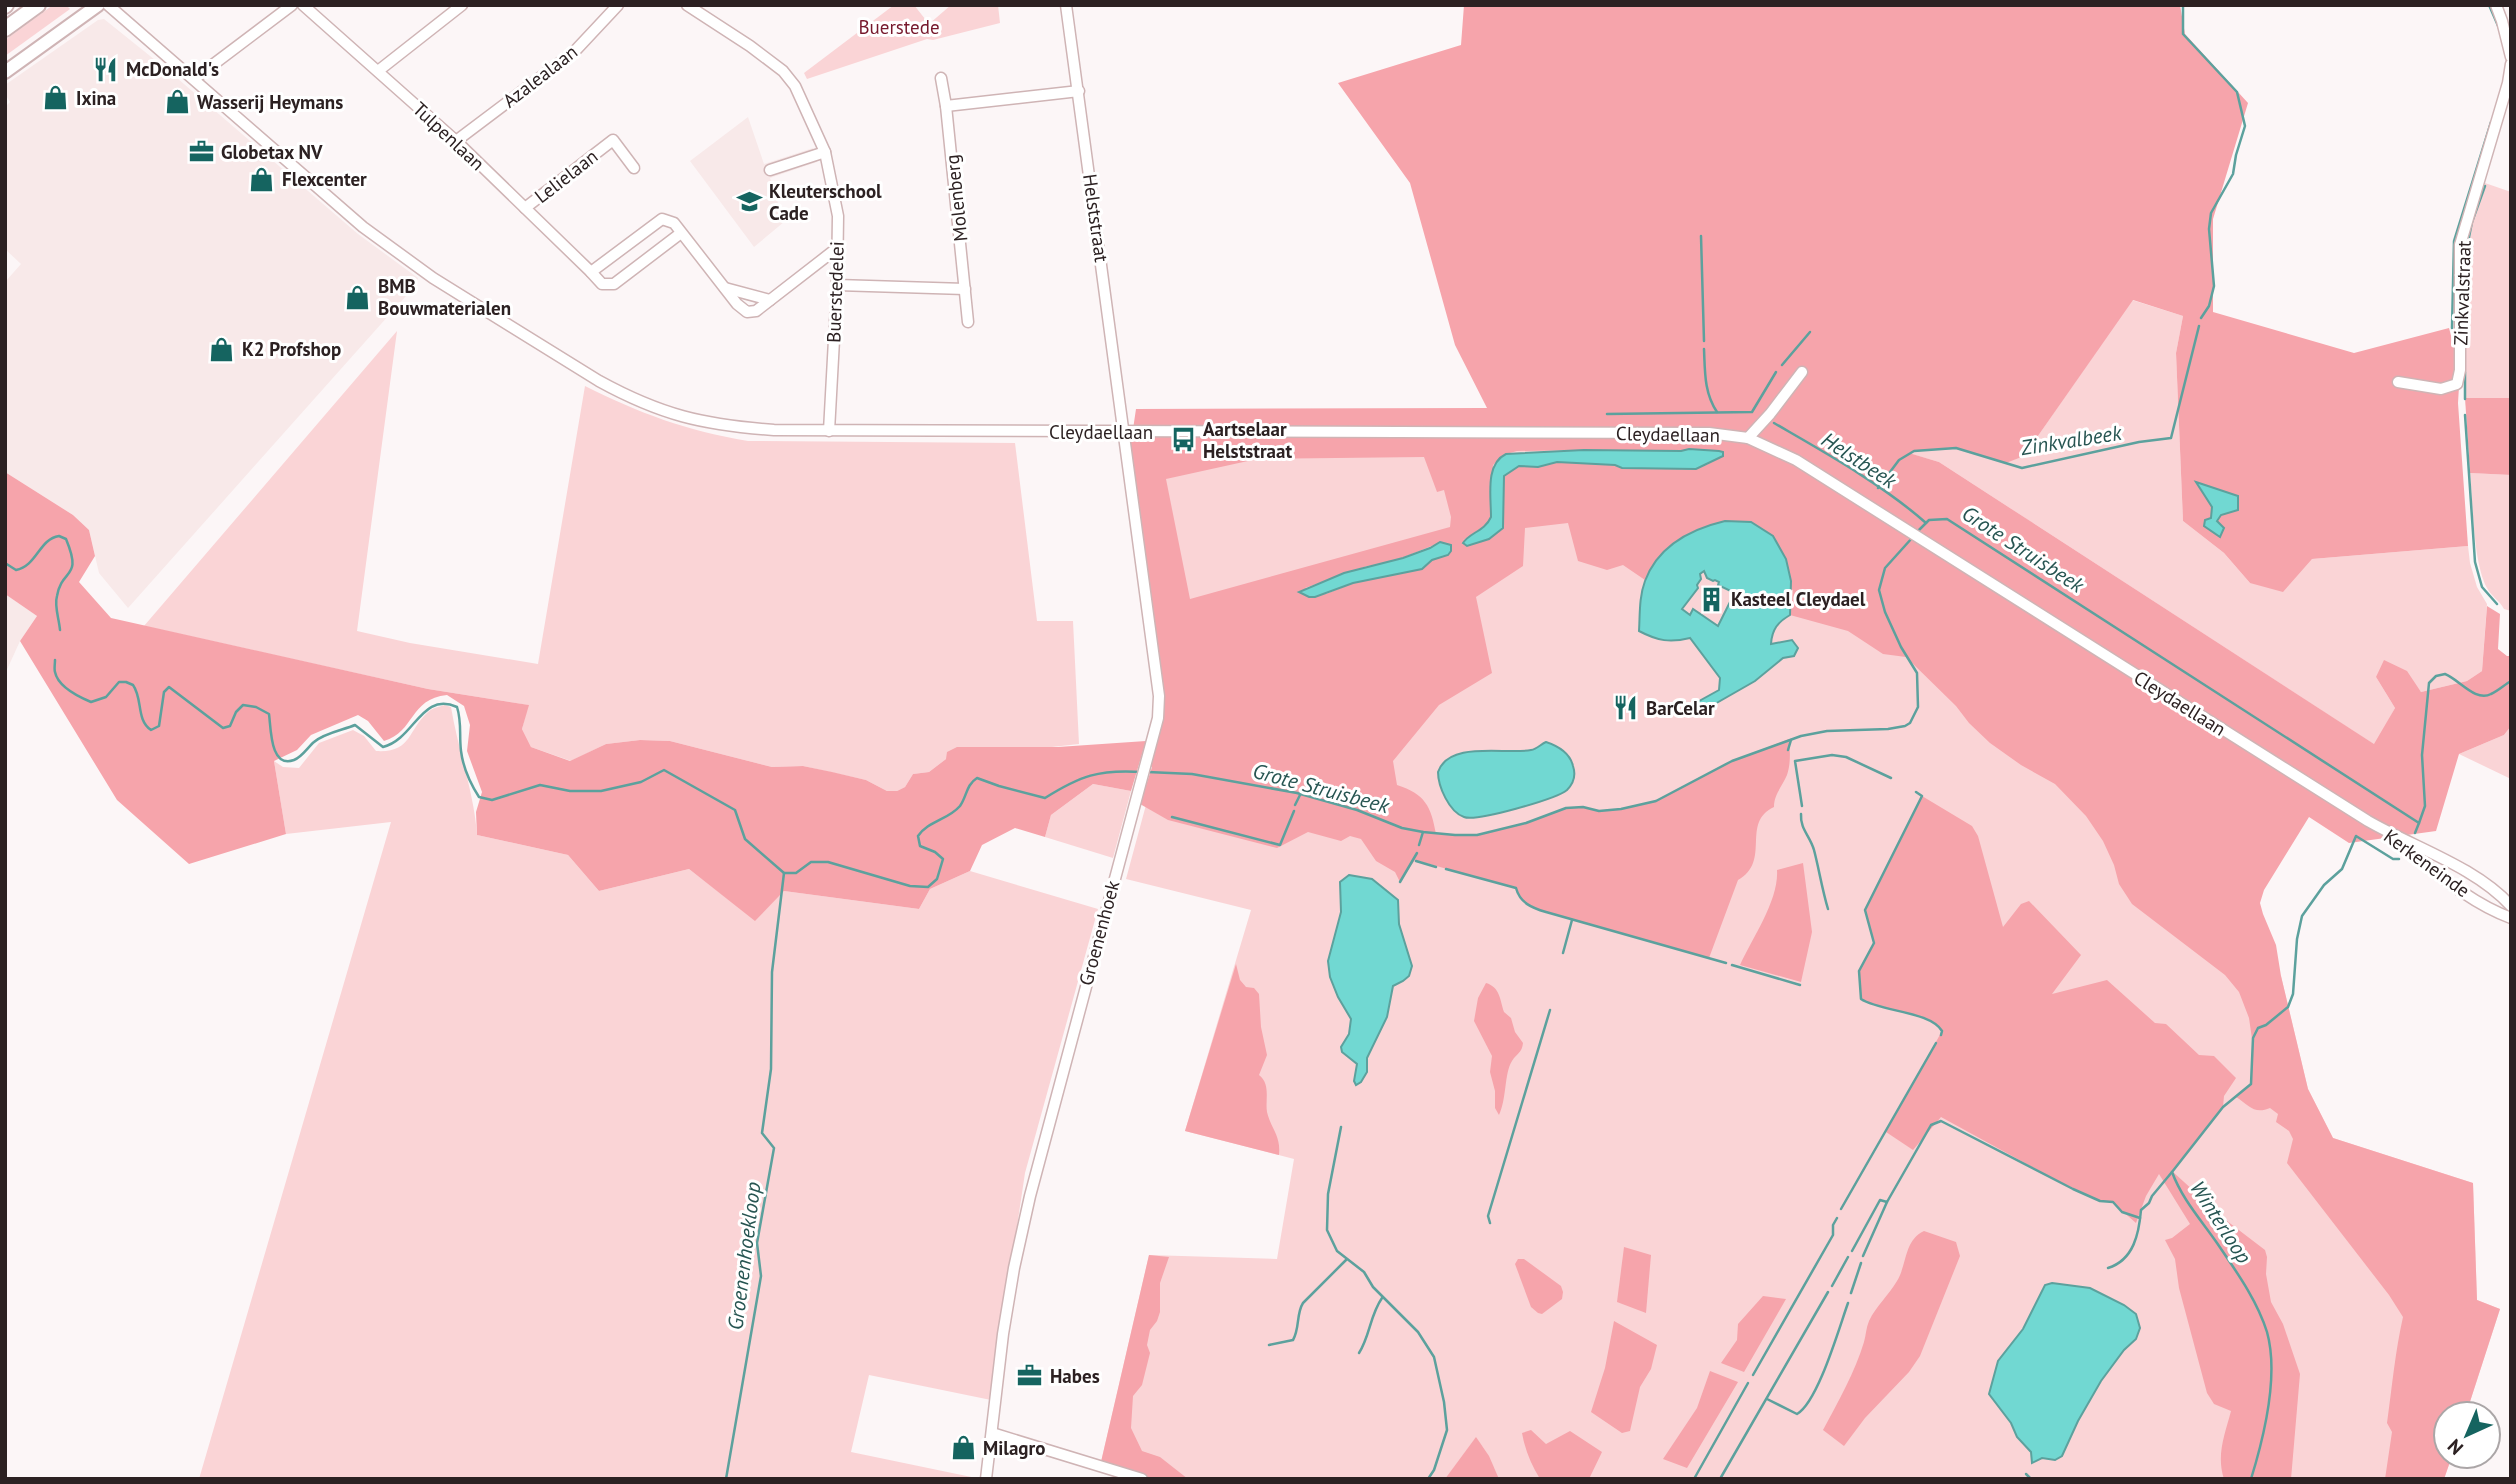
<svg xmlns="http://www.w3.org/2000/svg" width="2516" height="1484" font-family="'PT Sans',sans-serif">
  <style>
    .built { fill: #f8e9e9 }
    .green { fill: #fad4d6 }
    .forest { fill: #f6a4ab; fill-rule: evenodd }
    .water { fill: #71d8d2; stroke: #5ca19d; stroke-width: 2; fill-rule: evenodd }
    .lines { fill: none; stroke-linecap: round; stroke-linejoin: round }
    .stream { stroke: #5ca19d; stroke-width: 2.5 }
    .minor-casing { stroke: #cfb4b5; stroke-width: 13 }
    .major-casing { stroke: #cfb4b5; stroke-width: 16 }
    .highway-casing { stroke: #cfb4b5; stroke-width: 18 }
    .minor { stroke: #fff; stroke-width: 10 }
    .major { stroke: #fff; stroke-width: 12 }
    .highway { stroke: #fff; stroke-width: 14 }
    .labels { text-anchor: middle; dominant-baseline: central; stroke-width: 6; stroke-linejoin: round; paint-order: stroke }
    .park-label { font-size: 19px; fill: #76182c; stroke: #fff }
    .poi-label { font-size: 19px; font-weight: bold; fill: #2c2122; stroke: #fff; text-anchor: start }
    .street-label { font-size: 19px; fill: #2c2122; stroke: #fff }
    .water-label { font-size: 21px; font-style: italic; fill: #275552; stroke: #fff }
  </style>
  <rect width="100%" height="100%" fill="#fcf6f7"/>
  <!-- built -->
  <g class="built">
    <polygon points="104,19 170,72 358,234 418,278 414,287 128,608 99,573 89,530 73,515 5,472 5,282 21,264 5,249 5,107 10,102 5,94 5,85 98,20"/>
    <polygon points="748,117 764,164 813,148 817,162 770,178 784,222 754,247 690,161"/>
    <polygon points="5,594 37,616 20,641 5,674"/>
  </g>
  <!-- green -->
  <g class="green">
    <polygon points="53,5 66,5 70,9 5,56 5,40"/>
    <polygon points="894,5 914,5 929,24 951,5 998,5 1000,23 933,40 927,39 807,79 804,73"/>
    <polygon points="2485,183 2511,192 2511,398 2465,398 2463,294 2468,238"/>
    <path d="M2132,300L2183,316L2176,353L2183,521L2224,553L2250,583L2312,559L2468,546L2470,563L2477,587L2487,604L2482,671L2467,681L2421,692L2408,677H2376L2395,708L2375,745L1939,462L1908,453C1939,442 1990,453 2024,456Z"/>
    <path d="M397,331L357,631L410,643L538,664L585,386C639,413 687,431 748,441L1015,443L1037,621H1073L1079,744L946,759L929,772L913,774L905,787L897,791H887L866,780L803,766L772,767L670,741L640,740L606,744L571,761L531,747L522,729L528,705L428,689L144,626Z"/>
    <polygon points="1719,444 2281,976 2308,1089 2333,1138 2473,1183 2477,1300 2500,1309 2466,1414 2446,1414 2446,1456 2452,1456 2444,1479 1151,1479 1101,1462 1149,1255 1277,1259 1294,1159 1185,1131 1251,910 1126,879 1150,790 1171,700 1134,456"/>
    <path d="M2470,473L2511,475V611L2504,609C2500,601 2492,597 2487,588C2473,562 2473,504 2470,473Z"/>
    <path d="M444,705L451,707C458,750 474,792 477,835L568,855L599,891L689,869L755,920L784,891L919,909L930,889L970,871L1098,909L1025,1173L991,1400L869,1375L851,1452L981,1479H199L391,822L286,834L274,761L283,767L299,768L319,743L353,730L364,736L376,751C412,753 407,731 428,712C432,708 439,707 444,705Z"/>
    <polygon points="2511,726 2511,779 2459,754 2504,735"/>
    <polygon points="1093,784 1131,791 1113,858 1045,837 1051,815"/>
  </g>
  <!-- forest -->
  <g class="forest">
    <path d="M1464,5H2180L2185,34L2248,103L2213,219V312L2354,353L2449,328L2460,370L2458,403L2468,546L2312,559L2283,592L2250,583L2224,553L2183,521L2176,353L2183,316L2133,300L2024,456L2006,463L1956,448L1932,449L1909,453L1939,462L2374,744L2395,708L2376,677L2384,660L2407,671L2421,692L2467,681L2482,671L2487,606L2500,614L2498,649L2507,656H2511V726L2504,735L2459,754L2436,831L2349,843L2309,817L2264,890L2260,903L2263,914L2276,945L2281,976L2308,1089L2333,1138L2473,1183L2477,1300L2500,1309L2466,1414H2446V1456H2452L2444,1479H2385L2392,1432L2387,1423C2392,1388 2395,1352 2403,1317L2389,1295L2287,1163L2293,1139L2289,1131L2276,1122L2278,1114L2270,1108C2254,1115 2249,1105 2236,1097L2251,1084L2253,1046L2249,1018L2239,992L2225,975L2132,904L2119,884L2114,865L2103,841L2086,816L2055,784L2021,765L1990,743L1969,723L1956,706L1906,657L1883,654L1848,631L1790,615L1793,590L1660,556L1645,580L1623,565L1607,570L1578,561L1568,523L1525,528L1523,566L1476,597L1492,673L1439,705L1393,761L1397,785C1425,794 1431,806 1436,834L1477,835L1526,823L1566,808L1583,807L1599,811L1621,809L1656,801L1732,761L1789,739C1790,751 1791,763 1787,775C1782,787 1774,794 1774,807C1740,823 1772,861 1738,880L1709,958L1546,912C1532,908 1520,903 1515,888L1415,860L1400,882L1395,872L1376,861L1361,839L1350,836L1341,841L1308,832L1277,848L1168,820L1140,804L1152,767L1150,766L1164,696L1163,682L1129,456L1136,409L1487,408L1455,345L1410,183L1338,83L1461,45ZM1689,449L1699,451L1708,464L1696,469L1622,468L1616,465L1557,462L1538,467L1519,466L1504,476L1503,528L1463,540L1478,532L1489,523L1491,517L1493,465L1506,454L1517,451L1584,450L1681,451ZM1424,457L1437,492L1444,490L1451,517L1450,527L1190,599L1166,479L1257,459ZM1434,545L1422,569L1353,583L1326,594H1320L1305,588L1367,566L1387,564Z"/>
    <polygon points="2465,398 2511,398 2511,475 2470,473"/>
    <path d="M5,472L73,515L89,530L95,556L79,582L111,618L428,689L529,705L522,729L531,747L570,761L606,744L640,740L670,741L772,767L803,766L832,772L866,780L887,791H897L905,787L913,774L929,772L946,759L947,752L957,747H1058L1146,741L1131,791L1093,784L1051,815L1045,837L1015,828L982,845L970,871L930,889L919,909L784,891L755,921L689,869L599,891L568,855L477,835L476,812L482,792L467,751L470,725L464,706L447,695C409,699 415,732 384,741L368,721L358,715L311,735L297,750L274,761L286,834L189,864L117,800L20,641L37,616L5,594Z"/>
    <path d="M1922,796L1972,826L1978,836L2003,927L2021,904L2029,901L2081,955L2052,994L2107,980L2155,1023L2166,1024L2199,1055L2214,1056L2236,1078L2224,1096L2223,1107L2173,1172L2227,1221L2265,1250L2267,1257L2266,1274L2271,1302L2283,1324L2300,1374L2291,1479H2224C2216,1455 2225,1434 2231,1411L2214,1404L2207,1393L2179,1288L2175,1259L2165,1240L2172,1238L2190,1224L2159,1174L2146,1196L2136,1223L2112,1202L2101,1201L2056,1180L1941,1117L1913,1150L1886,1132L1942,1031C1930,1011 1881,1012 1861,999L1859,971L1874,943L1865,910Z"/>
    <path d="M1803,863L1812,932L1801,982L1740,965C1753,937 1779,900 1777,870Z"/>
    <path d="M1236,964L1240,980L1246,987L1254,988L1259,994L1261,1027L1267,1055L1259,1075C1271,1084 1265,1100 1267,1112C1271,1129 1281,1135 1279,1155L1185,1131Z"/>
    <path d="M1486,983C1500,987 1500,1000 1504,1012L1511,1018L1515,1032L1523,1043C1522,1053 1517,1053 1512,1061C1504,1074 1507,1098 1499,1115L1495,1108V1091L1490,1072L1492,1056L1474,1021L1478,998Z"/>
    <path d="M1924,1231L1956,1242L1960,1256L1920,1356L1909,1372L1865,1418L1844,1446L1823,1430C1838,1402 1855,1372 1864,1342C1866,1335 1866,1328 1869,1321C1876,1306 1889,1295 1897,1281C1907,1265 1904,1240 1924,1231Z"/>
    <polygon points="1624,1247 1651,1255 1646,1313 1617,1302"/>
    <polygon points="1149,1255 1169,1257 1160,1283 1160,1312 1157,1321 1150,1330 1147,1345 1150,1353 1142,1385 1133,1396 1131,1428 1142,1451 1160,1457 1188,1479 1151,1479 1101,1462"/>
    <polygon points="1518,1259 1524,1259 1561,1286 1563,1292 1562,1299 1542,1314 1538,1313 1531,1307 1515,1264"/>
    <polygon points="1763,1296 1786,1299 1744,1372 1721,1363 1737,1340 1738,1324"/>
    <polygon points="1614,1321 1657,1345 1651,1369 1640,1387 1630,1431 1622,1433 1591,1412 1605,1368"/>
    <polygon points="1710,1371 1738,1382 1687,1468 1663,1459 1697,1408"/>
    <path d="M1531,1430L1546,1444L1570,1431L1602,1452L1589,1479H1540C1531,1464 1525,1450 1522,1433Z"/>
    <polygon points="1476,1437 1489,1456 1499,1479 1445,1479"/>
  </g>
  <!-- water -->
  <g class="water">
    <path d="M1689,449L1719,451L1723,452V456L1696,469L1622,468L1615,465L1557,462L1538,467L1519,466L1504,476L1503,528L1489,539L1467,546L1463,543C1469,533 1485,531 1491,517C1491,496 1485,464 1506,454L1584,450L1681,451Z"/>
    <polygon points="2196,482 2238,496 2238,510 2221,515 2217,521 2224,528 2220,537 2204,526 2205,520 2211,518 2212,507"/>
    <path d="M1725,521L1751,522L1773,536L1786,559L1791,581L1790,615C1778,622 1772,629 1771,644L1792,640L1798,648L1794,656L1783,658L1755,681L1699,713L1692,705L1719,690L1720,678L1690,638C1670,643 1658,641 1639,631C1640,614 1639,597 1645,581C1658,546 1691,529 1725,521ZM1704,571L1707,578L1713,581L1715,580L1719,582L1718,585L1737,594L1732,598L1718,626L1693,609L1690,615L1682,609L1698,588L1697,585L1701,579L1700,574Z"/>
    <polygon points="1440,542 1451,545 1451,551 1448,555 1432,560 1422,569 1353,583 1315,597 1309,597 1299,592 1344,573 1403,558 1430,548"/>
    <path d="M1546,742C1558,746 1570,753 1573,766C1576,775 1574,783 1567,790C1556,799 1476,822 1464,817C1449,812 1438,786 1438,772C1449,740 1506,755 1531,750C1537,749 1541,744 1546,742Z"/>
    <polygon points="1349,875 1372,879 1398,900 1399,924 1412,966 1409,976 1403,981 1393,986 1387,1017 1367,1058 1367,1072 1361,1082 1356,1085 1354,1081 1357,1064 1342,1052 1341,1047 1349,1034 1351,1019 1338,997 1330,977 1328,961 1341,912 1340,882"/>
    <polygon points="2052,1283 2090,1288 2124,1305 2136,1314 2140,1328 2136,1339 2124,1350 2101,1381 2078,1421 2062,1456 2055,1460 2042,1458 2032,1463 2031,1452 2017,1437 2011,1423 1989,1394 1998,1361 2023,1329 2045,1285"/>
  </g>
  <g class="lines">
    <!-- stream -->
    <g class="stream">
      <polyline points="2183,5 2183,34 2237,92 2245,126 2236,155 2233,174 2211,213 2209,229 2214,286 2209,306 2201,318"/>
      <polyline points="2489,5 2499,28"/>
      <polyline points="1701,236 1704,341"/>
      <polyline points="2465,257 2472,222 2485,186"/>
      <polyline points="2452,328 2454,241 2491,122"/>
      <path d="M1704,349C1705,371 1704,393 1717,412"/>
      <polyline points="1782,365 1810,332"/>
      <polyline points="2465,372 2465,399"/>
      <polyline points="1607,414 1752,412 1776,372"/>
      <polyline points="2465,415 2475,562 2482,587 2497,604"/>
      <path d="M1774,423C1824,452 1882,484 1926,523"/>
      <polyline points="1878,488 1899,460 1914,451 1956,448 2022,468 2139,442 2171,438 2199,326"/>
      <path d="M1916,533L1929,520L1947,519L2419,823L2425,806L2422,755L2429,683L2436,676L2445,674C2460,680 2475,702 2491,694C2498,691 2504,685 2511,681"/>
      <path d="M5,563L16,570C37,566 39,539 59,536L66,539C83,580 62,567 57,596C54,606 59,618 60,630"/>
      <path d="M55,660C55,664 54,669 55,672C58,687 79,697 91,702L106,697L119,682H126L133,685C143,699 136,720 151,730L159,726L164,692L169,687L223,728L230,726L236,712L243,705L256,707L269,714C271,728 270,769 294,760C302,757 308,747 314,742C324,733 343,730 355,725L383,747C415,739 421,691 457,707C462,723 459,734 461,751C463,767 470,783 479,797L492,800L540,785L570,791H601L641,782L664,770L735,810L745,839L784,873H796L811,862H828L910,886L928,887L937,879L943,859L935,852L920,846L918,836C928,821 948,820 960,806C967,796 966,785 977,778L999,786L1045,798C1080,776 1099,769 1142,772"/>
      <polyline points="1788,750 1791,740"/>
      <polyline points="1148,772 1192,774 1297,793 1357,810 1402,828 1423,832 1455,835 1477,835 1526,823 1566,808 1583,807 1599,811 1621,809 1656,801 1732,761 1801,736 1827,731 1888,729 1905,726 1910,723 1918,707 1917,673 1901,647 1885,612 1879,590 1885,568 1912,538"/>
      <path d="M1916,792L1922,796L1865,910L1874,943L1859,971L1861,999C1881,1012 1930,1011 1942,1031L1941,1035"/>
      <polyline points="1295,805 1300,795"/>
      <polyline points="1802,806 1795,761 1832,755 1846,757 1891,778"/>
      <path d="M1801,814C1800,829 1810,836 1814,850C1819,869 1822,889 1828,909"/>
      <polyline points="1172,817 1280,845 1294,811"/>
      <polyline points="2415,833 2419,823"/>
      <polyline points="1419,845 1423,832"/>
      <polyline points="1416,861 1436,867"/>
      <path d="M1446,869L1516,888C1520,903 1532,908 1546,912L1726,963"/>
      <polyline points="1400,882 1417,853"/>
      <polyline points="1563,953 1572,920"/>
      <polyline points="1732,965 1800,985"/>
      <polyline points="1341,1127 1328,1194 1327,1230 1337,1251 1364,1272 1373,1287 1418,1332 1434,1357 1444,1402 1447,1430 1434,1470 1428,1479"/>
      <polyline points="1841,1209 1936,1043"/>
      <polyline points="1490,1223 1488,1216 1550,1010"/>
      <polyline points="1852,1251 1880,1200 1887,1202 1931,1125 1941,1121 2073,1189 2100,1201 2113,1202 2122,1212 2140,1218"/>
      <polyline points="1863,1256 1887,1202"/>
      <path d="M2108,1268C2134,1260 2139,1233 2141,1210L2149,1203L2152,1196L2172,1172"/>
      <polyline points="1832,1286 1848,1257"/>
      <polyline points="1851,1293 1861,1263"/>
      <path d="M1269,1345L1293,1340C1300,1328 1296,1314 1303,1303L1346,1260"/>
      <path d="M1359,1353C1370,1336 1370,1315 1382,1298"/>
      <polyline points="1753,1375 1833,1235 1833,1225 1837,1218"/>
      <path d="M1767,1399L1797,1414C1818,1402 1839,1328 1848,1303"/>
      <polyline points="2026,1474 2031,1479"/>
      <polyline points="726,1479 761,1276 757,1243 774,1148 762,1133 771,1069 772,972 784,873"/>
      <polyline points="1694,1479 1748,1383"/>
      <polyline points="1720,1479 1828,1292"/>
      <path d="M2251,1479C2264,1437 2279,1375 2267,1332C2257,1300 2236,1271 2217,1243C2201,1220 2182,1199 2172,1172L2223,1107L2251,1084L2253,1038L2258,1028L2266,1025L2288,1007L2293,994L2297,939L2302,916L2324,885L2342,869L2356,836L2393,859H2399"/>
    </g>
    <defs>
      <g id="minor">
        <path d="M108,5L363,227L433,278L599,381C661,415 703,425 774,430L1709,433L1748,438L1796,460L2368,821C2413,847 2476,867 2511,906"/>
        <polyline points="303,5 456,141 591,272"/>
        <polyline points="687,5 750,46 783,71 795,86 825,152 838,216 837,285 829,431"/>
        <polyline points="2496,5 2502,21 2511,57"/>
        <polyline points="378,71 462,5"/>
        <polyline points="941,78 946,106 1079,91"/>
        <polyline points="194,79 292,5"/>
        <polyline points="946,106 968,322"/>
        <polyline points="456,141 574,52 618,5"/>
        <polyline points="770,170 825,152"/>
        <polyline points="525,208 613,140 634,168"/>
        <polyline points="681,233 614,284 602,284 591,272 662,219 674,223 737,304 747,312 756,311 836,249"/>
        <polyline points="837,285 965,289"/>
        <polyline points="725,288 770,300"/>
        <polyline points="2398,382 2441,389 2457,384 2460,370 2460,245 2508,83 2511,64"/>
        <polyline points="1748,438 1770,414 1802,372"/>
        <path d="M2393,839C2430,867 2467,902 2511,918"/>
        <polyline points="992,1433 1142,1479"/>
        <polyline points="986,1479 1003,1334 1014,1268 1030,1196 1158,718 1159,696 1066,5"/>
      </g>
      <polyline id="major" points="5,72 98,5"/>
      <g id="highway">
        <polyline points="5,6 6,5"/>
        <polyline points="5,29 38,5"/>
      </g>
    </defs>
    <!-- minor casing -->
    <use href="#minor" class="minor-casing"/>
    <!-- major casing -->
    <use href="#major" class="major-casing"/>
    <!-- highway casing -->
    <use href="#highway" class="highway-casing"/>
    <!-- minor -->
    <use href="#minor" class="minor"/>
    <!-- major -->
    <use href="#major" class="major"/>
    <!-- highway -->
    <use href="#highway" class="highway"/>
  </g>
  <!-- icons -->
  <defs>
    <symbol id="restaurant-bare" viewBox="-9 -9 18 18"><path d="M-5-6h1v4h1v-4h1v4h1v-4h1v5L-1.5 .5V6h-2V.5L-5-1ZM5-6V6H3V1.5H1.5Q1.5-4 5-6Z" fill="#156460" stroke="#fff" stroke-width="2.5" paint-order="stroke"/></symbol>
    <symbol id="shop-bare" viewBox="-9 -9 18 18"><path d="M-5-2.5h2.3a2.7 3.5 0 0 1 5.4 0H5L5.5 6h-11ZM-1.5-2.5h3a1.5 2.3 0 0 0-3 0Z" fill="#156460" stroke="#fff" stroke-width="2.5" paint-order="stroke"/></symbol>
    <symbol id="office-bare" viewBox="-9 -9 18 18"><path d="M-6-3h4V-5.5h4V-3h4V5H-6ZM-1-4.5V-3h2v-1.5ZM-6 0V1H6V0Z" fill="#156460" stroke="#fff" stroke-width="2.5" paint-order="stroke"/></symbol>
    <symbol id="school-bare" viewBox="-9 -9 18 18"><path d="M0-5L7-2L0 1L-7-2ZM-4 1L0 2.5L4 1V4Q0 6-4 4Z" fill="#156460" stroke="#fff" stroke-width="2.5" paint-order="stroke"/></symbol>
    <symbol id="bus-bare" viewBox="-9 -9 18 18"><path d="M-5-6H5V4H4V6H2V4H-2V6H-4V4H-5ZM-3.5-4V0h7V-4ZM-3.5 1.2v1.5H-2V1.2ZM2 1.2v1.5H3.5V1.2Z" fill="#156460" stroke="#fff" stroke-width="2.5" paint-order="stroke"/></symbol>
    <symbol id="building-bare" viewBox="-9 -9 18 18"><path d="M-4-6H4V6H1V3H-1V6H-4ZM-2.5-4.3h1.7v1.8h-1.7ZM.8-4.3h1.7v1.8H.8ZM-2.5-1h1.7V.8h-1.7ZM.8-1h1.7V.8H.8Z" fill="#156460" stroke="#fff" stroke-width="2.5" paint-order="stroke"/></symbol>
  </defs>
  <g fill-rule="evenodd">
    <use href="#restaurant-bare" x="88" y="52" width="35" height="35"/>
    <use href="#shop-bare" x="38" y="80" width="35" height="35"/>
    <use href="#shop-bare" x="160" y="84" width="35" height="35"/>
    <use href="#office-bare" x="184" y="134" width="35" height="35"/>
    <use href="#shop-bare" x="244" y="162" width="35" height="35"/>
    <use href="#school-bare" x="732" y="184" width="35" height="35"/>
    <use href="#shop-bare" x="340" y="280" width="35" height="35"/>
    <use href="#shop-bare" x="204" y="332" width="35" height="35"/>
    <use href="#bus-bare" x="1166" y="422" width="35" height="35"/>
    <use href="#building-bare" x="1694" y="582" width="35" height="35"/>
    <use href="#restaurant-bare" x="1608" y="690" width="35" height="35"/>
    <use href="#office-bare" x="1012" y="1358" width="35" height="35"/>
    <use href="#shop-bare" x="946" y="1430" width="35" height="35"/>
  </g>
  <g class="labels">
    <!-- park labels -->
    <g class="park-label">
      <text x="899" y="27">Buerstede</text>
    </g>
    <!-- poi labels -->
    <g class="poi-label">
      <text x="126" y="69">McDonald's</text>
      <text x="76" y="98">Ixina</text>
      <text x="197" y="102">Wasserij Heymans</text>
      <text x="221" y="152">Globetax NV</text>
      <text x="282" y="179">Flexcenter</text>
      <text x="769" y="191">Kleuterschool<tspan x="769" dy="22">Cade</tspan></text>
      <text x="378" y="286">BMB<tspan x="378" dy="22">Bouwmaterialen</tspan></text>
      <text x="242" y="349">K2 Profshop</text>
      <text x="1203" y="429">Aartselaar<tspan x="1203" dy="22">Helststraat</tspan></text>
      <text x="1731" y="599">Kasteel Cleydael</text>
      <text x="1646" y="708">BarCelar</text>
      <text x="1050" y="1376">Habes</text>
      <text x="983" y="1448">Milagro</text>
    </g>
    <!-- street labels -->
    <g class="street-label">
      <text transform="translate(540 76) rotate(-38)">Azalealaan</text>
      <text transform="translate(449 136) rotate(43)">Tulpenlaan</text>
      <text transform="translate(566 176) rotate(-38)">Lelielaan</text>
      <text transform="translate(956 198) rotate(-96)">Molenberg</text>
      <text transform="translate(1096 218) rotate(82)">Helststraat</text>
      <text transform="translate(835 292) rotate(-88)">Buerstedelei</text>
      <text transform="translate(2462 293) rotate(-88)">Zinkvalstraat</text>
      <text x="1101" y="432">Cleydaellaan</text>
      <text transform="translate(1668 434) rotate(1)">Cleydaellaan</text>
      <text transform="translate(2180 703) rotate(32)">Cleydaellaan</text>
      <text transform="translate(2427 863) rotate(36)">Kerkeneinde</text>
      <text transform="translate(1099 933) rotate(-75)">Groenenhoek</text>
    </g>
    <!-- water labels -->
    <g class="water-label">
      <text transform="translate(2071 440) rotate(-9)">Zinkvalbeek</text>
      <text transform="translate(1859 460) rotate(33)">Helstbeek</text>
      <text transform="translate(2023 549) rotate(33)">Grote Struisbeek</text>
      <text transform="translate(1321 788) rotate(15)">Grote Struisbeek</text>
      <text transform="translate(2221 1222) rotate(57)">Winterloop</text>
      <text transform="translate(744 1256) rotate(-83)">Groenenhoekloop</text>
    </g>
  </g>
  <!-- border -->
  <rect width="2516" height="1484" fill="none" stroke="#2c2122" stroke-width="14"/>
  <!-- north arrow -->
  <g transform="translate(2467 1435) rotate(224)"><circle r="33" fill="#ffffff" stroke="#aba6a7" stroke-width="2"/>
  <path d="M0-5L12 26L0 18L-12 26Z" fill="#156460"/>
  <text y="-10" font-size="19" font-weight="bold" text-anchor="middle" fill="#2c2122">N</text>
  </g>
</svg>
